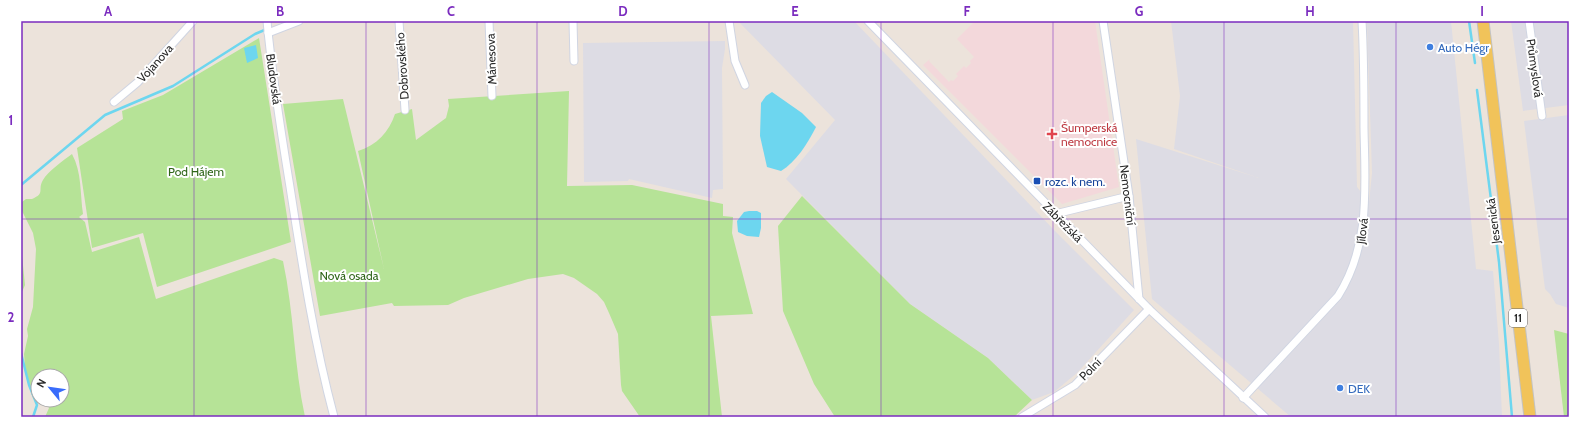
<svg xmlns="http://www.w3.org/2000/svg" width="1590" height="438" font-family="Cabin,sans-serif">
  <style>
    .industrial { fill: #dddce4 }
    .medical { fill: #f3d8db }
    .green { fill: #b6e397 }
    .water { fill: #6dd6ef }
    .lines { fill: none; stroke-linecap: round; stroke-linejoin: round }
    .stream { stroke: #6dd6ef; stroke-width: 2.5 }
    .minor-casing { stroke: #d0d5e2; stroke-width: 9 }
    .primary-casing { stroke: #c3c3c3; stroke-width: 13 }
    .minor { stroke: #fff; stroke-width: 7 }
    .primary { stroke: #f1c35a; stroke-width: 11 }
    .grid { fill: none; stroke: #7b2cbf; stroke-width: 1; stroke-opacity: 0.55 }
    .shop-dot { fill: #3f7fe0; stroke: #fff; stroke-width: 1.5 }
    .health-dot { fill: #e0444e; stroke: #fff; stroke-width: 1.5 }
    .transit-dot { fill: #1a4fb4; stroke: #fff; stroke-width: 1.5 }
    .labels { text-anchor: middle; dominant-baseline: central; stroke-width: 4; stroke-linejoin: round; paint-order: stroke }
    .shield { fill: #fff; stroke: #696969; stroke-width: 1 }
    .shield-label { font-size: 11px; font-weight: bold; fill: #292929 }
    .shop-label { font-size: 12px; fill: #366cbe; stroke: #fff; text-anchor: start }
    .street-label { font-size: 12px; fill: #292929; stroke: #fff }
    .health-label { font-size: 12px; fill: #be3a42; stroke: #fff; text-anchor: start }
    .park-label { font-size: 12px; fill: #2f6619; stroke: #fff }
    .transit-label { font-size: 12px; fill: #164399; stroke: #fff; text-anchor: start }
    .neatline { fill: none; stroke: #7b2cbf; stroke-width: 1.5 }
    .grid-label { font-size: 13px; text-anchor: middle; font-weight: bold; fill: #7b2cbf }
  </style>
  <rect width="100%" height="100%" fill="#ece3db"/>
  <!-- industrial -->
  <g class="industrial">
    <polygon points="738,21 854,21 1055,231 1134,310 1077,373 1054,392 1032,400 988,358 910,304 786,179 835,120"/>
    <polygon points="1171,21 1353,21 1357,187 1369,202 1372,173 1367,21 1451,21 1476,269 1493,271 1499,344 1502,417 1291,417 1152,299 1136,139 1259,178 1174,149 1180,96"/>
    <polygon points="1511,21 1569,21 1569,105 1523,111"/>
    <polygon points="725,41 725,49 722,68 723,189 713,190 712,198 629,179 628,181 584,182 583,43"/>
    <polygon points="1569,115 1569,308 1556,304 1550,294 1545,289 1524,121"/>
  </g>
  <!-- medical -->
  <polygon class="medical" points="975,21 1095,21 1119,187 1062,204 923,65 930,59 929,61 949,82 951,80 953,81 958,76 956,74 964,66 966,68 971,63 970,61 974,57 957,39"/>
  <!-- green -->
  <g class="green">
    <polygon points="259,38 291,242 157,287 143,233 92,248 77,148 123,119 122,111 163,95"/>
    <path d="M569,91L567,186L632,185L723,204V216L733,217L732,233L753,314L711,316L722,417H640L622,391L621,385L618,334L609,313L604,302L597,294L574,278L563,274L528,279L464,298L448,305L394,306L392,303L320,316L283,104L343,99L384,269L358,151C377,145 389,132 395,114L412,109L416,140L446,118L449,106L448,99Z"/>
    <path d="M72,154C82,172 80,194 83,214L79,217L85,222L92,252L139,237L156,299L274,258L283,261C294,312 294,366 305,417H45L49,408L46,400H62V376H38V397L32,395L25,366L24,354L28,336L27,329L33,307L36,249L33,233L21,209L22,202L26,199H32C46,193 37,190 43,180C48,171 64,160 72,154Z"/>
    <polygon points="802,196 910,304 988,358 1032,400 1014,417 835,417 814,384 783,311 778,226"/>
    <polygon points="21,246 25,285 21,294"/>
    <polygon points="1554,330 1569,334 1569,417 1564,417"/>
  </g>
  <!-- water -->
  <g class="water">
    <polygon points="256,45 258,58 247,63 244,48"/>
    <path d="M772,92L802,113L816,127C808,143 796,162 781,171L767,167L760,136L761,103L766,96Z"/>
    <polygon points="749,211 757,211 761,213 761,228 759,237 747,236 738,232 737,221 744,212"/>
  </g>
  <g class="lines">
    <!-- stream -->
    <g class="stream">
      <polyline points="1469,21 1475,63"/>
      <polyline points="1477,90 1499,262 1512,417"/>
      <polyline points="21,185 105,115 173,86 255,34 267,29"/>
      <polyline points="21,353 29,385 37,405 33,417"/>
    </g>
    <defs>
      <g id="minor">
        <path d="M267,21C272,76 281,132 290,187C302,264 314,342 334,417"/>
        <polyline points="399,21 405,110"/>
        <polyline points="489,21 492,96"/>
        <polyline points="573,21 574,61"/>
        <polyline points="729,21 735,61 745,85"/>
        <polyline points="868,21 1149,309 1265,417"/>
        <polyline points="1103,21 1129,196 1139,299"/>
        <polyline points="1529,21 1542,116"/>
        <polyline points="268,33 299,21"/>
        <polyline points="114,102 138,82 193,21"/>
        <polyline points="1055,214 1129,196"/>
        <path d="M1243,398L1338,296C1371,244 1365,186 1364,128C1364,92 1364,56 1362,21"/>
        <polyline points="1022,417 1075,385 1149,309"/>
      </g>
      <polyline id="primary" points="1483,21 1530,417"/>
    </defs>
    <!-- minor casing -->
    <use href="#minor" class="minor-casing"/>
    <!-- primary casing -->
    <use href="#primary" class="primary-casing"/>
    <!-- minor -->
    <use href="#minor" class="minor"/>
    <!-- primary -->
    <use href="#primary" class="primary"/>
  </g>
  <!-- grid -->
  <path class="grid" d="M194,21V417M366,21V417M537,21V417M709,21V417M881,21V417M1053,21V417M1224,21V417M1396,21V417M21,219H1569"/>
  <!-- markers -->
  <g class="shop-dot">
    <circle cx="1430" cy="47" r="4"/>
    <circle cx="1340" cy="388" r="4"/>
  </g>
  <path class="health-dot" d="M1050 128h4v4h4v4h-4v4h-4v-4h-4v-4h4z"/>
  <rect class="transit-dot" x="1033" y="177" width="8" height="8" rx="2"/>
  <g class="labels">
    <!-- shield labels -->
    <rect class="shield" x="1509" y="309" width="18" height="18" rx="3"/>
    <g class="shield-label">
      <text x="1518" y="318">11</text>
    </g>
    <!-- shop labels -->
    <g class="shop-label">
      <text x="1438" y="47">Auto Hégr</text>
      <text x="1348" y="388">DEK</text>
    </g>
    <!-- street labels -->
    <g class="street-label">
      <text transform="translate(491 59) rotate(-92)">Mánesova</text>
      <text transform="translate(155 63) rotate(-48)">Vojanova</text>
      <text transform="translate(402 66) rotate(-94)">Dobrovského</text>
      <text transform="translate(1535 68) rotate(82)">Průmyslová</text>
      <text transform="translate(274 79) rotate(82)">Bludovská</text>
      <text transform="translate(1128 195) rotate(83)">Nemocniční</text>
      <text transform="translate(1493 221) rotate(-97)">Jesenická</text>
      <text transform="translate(1063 222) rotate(45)">Zábřežská</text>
      <text transform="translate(1362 231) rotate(-83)">Jílová</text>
      <text transform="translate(1090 369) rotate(-45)">Polní</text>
    </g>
    <!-- health labels -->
    <g class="health-label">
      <text x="1061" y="127">Šumperská<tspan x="1061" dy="14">nemocnice</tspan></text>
    </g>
    <!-- park labels -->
    <g class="park-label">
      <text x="196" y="171">Pod Hájem</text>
      <text x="349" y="275">Nová osada</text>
    </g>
    <!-- transit labels -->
    <g class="transit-label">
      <text x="1045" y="181">rozc. k nem.</text>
    </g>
  </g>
  <!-- border -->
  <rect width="1590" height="438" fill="none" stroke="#ffffff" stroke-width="44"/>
  <!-- north arrow -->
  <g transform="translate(50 388) rotate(299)"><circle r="19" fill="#ffffff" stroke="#a9a9a9"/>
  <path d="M0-3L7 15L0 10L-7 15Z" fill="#396cfb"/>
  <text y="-6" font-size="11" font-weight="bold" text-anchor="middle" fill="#292929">N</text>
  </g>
  <rect x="22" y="22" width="1546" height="394" class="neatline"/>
  <g class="grid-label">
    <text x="108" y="16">A</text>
    <text x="280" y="16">B</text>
    <text x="451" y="16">C</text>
    <text x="623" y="16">D</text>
    <text x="795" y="16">E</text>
    <text x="967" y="16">F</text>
    <text x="1139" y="16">G</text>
    <text x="1310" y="16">H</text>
    <text x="1482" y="16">I</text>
    <text x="11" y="125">1</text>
    <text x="11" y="322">2</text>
  </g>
</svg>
